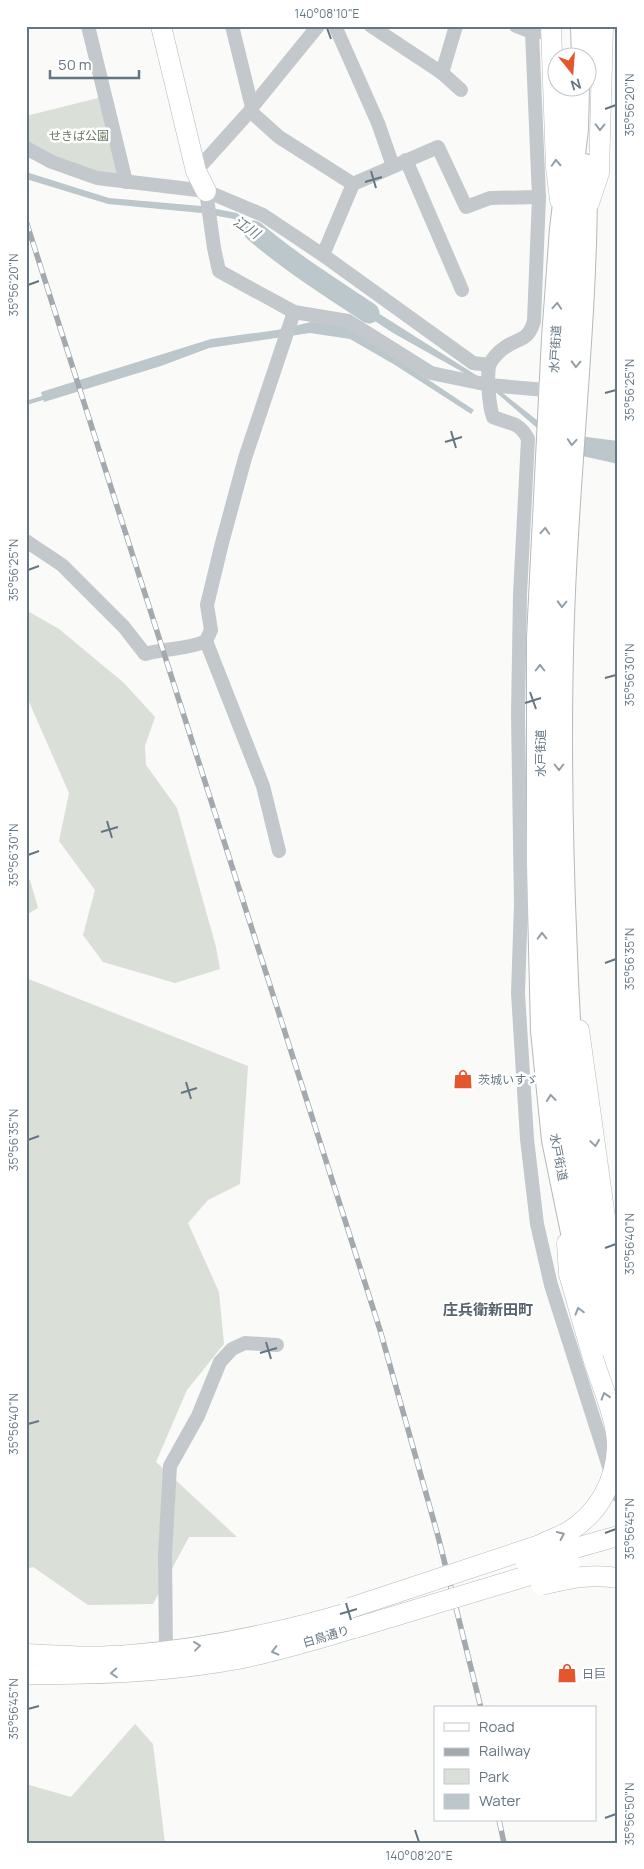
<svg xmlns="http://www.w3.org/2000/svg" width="644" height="1869" font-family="Manrope,'Noto Sans JP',sans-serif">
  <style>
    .green { fill: #dadfd7 }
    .water { fill: #bbc7cb }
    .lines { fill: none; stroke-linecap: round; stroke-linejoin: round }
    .stream { stroke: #bbc7cb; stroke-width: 4 }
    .river { stroke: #bbc7cb; stroke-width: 21 }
    .secondary-casing { stroke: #b3babf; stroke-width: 21 }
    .highway-casing { stroke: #b4b9bd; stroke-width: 28 }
    .street { stroke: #c3c8cc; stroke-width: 14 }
    .secondary { stroke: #fff; stroke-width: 20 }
    .highway { stroke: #fff; stroke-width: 26 }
    .rail-casing { stroke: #a2aab0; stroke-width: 5.5 }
    .rail { stroke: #fff; stroke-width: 4; stroke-dasharray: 11; stroke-linecap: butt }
    .secondary-bridge-casing { stroke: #b3babf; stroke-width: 21; stroke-linecap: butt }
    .secondary-bridge { stroke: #fff; stroke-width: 20 }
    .oneway { stroke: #939fa8 }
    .ticks { fill: none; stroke: #657683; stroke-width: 2 }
    .labels { text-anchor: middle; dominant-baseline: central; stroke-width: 5; stroke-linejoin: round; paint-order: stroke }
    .park-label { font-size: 12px; fill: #687a64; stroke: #fff }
    .street-label { font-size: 12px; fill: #657683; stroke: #fff }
    .poi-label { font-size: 12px; fill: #657683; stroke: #fff; text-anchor: start }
    .water-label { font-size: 14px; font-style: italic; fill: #60757c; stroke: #fff }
    .quarter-label { font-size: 15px; font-weight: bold; fill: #57646e; stroke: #fff }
    .neatline { fill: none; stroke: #657683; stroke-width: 2 }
    .ticks-label { font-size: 12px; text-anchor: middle; fill: #657683 }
  </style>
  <rect width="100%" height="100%" fill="#fafaf8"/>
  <!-- green -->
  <g class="green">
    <polygon points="102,97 119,171 115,177 55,159 27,141 26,116"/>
    <polygon points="26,610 59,629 124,683 155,717 145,746 146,765 177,808 216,947 220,969 175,983 103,962 83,935 95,890 59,841 69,793 26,695"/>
    <polygon points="26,878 30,880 38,908 26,915"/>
    <polygon points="26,978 248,1066 240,1184 208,1200 188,1223 219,1292 224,1344 187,1390 156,1462 237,1537 189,1537 153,1604 88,1605 33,1567 26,1569"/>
    <polygon points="135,1724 153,1744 165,1843 26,1843 26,1784 71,1797"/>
  </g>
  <!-- water -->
  <g class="water">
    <polygon points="26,172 109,198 201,206 237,213 278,247 273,252 234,219 201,213 108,204 26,179"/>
    <polygon points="348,294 495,387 547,428 545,435 491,388 393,333 343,300"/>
    <polygon points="311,322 346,325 474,410 471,414 395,365 350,339 310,333 209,348 161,366 44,402 41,392 211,339 277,330"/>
    <polygon points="579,436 618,441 618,464 578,455"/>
  </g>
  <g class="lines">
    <!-- stream -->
    <polyline class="stream" points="26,403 46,397"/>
    <!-- river -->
    <path class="river" d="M254,231C290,262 330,287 369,313"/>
    <defs>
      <g id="secondary">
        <polyline points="161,26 196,171 206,191"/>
        <polyline points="551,26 556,167 560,200"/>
        <polyline points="589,203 599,173 603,26"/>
        <polyline points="579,1030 605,1217 618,1272"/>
        <polyline points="567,1243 569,1274 593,1358"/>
        <path d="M26,1654C61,1656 95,1658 130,1655C205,1649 279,1633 351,1612"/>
        <path d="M26,1674C97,1675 168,1672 238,1659C278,1651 316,1639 355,1628"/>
      </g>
      <g id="highway">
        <polyline points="584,26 585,58"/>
        <polyline points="576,88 575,129 563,229 555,338 540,638 540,864 544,1031 555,1140 582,1271 618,1383"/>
        <path d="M584,167C585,290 572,412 565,535C556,674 558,815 564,955C567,1040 573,1126 588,1210C594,1249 606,1286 618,1323"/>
      </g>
    </defs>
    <!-- secondary casing -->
    <use href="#secondary" class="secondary-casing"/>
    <!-- highway casing -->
    <use href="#highway" class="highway-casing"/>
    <!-- street -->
    <g class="street">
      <polyline points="88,26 126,182"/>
      <polyline points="232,26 252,107"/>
      <polyline points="335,26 378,123 393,166"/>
      <polyline points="371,26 442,73"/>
      <polyline points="456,26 442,73 461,90"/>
      <polyline points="516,26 532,32 540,32"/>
      <path d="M532,32L539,197L534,321C528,342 519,337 504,348C499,351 491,360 489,366C487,378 489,406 493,417C509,424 519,421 528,439L520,595L518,714L521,904L518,993L527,1139L537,1224L551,1285L618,1495"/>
      <polyline points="250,111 279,137 353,184"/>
      <polyline points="26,148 52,162 97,178 206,191 263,215 323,255 473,363 489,365"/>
      <polyline points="406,160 462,290"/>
      <polyline points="196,171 250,111 252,107 318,26"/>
      <polyline points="206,191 214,248 219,271 294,312 348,321 431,373 489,385 557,391"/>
      <polyline points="323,255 353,184 438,147 466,207 490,198 539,197"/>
      <path d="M26,541L62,565L124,627L145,654C165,648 187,650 206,641L211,630L207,605L222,543L245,458L294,312"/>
      <polyline points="206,641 263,786 279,851"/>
      <polyline points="166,1651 165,1555 170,1466 198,1416 220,1362 232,1349 245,1343 277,1345"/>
    </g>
    <!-- secondary -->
    <use href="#secondary" class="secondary"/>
    <!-- highway -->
    <use href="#highway" class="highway"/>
    <defs>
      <g id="rail">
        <polyline points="26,221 380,1330 438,1536 481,1708"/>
        <polyline points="499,1820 504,1843"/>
      </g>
    </defs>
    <!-- rail casing -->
    <use href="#rail" class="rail-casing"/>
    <!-- rail -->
    <use href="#rail" class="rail"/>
    <defs>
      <g id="secondary-bridge">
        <polyline points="526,1562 618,1536"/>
        <path d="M541,1585C567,1579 591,1573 618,1578"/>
        <path d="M350,1608L540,1545C549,1540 559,1537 568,1532C598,1514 616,1482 617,1446C617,1419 601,1384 593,1358"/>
        <polyline points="355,1628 570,1563"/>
      </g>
    </defs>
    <!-- secondary-bridge casing -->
    <use href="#secondary-bridge" class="secondary-bridge-casing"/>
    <!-- secondary-bridge -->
    <use href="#secondary-bridge" class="secondary-bridge"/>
  </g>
  <!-- one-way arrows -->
  <defs><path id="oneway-chevron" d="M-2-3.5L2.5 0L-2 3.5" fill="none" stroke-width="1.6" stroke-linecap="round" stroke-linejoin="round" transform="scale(1.25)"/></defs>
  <g class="oneway">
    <use href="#oneway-chevron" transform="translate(600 127) rotate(91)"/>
    <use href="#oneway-chevron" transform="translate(556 163) rotate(-93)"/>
    <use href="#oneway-chevron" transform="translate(557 306) rotate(-86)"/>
    <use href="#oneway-chevron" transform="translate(576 364) rotate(92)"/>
    <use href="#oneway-chevron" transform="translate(572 442) rotate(94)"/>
    <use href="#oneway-chevron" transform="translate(545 531) rotate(-86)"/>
    <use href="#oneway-chevron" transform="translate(562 604) rotate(92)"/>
    <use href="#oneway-chevron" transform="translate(540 668) rotate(-90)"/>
    <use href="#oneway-chevron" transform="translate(559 767) rotate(90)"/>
    <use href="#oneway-chevron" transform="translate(542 936) rotate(-91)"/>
    <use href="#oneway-chevron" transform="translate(551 1098) rotate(-96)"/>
    <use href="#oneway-chevron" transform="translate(595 1143) rotate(82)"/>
    <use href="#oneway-chevron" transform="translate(579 1311) rotate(-106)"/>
    <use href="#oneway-chevron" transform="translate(605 1396) rotate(-107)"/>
    <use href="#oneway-chevron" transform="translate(561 1535) rotate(-25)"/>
    <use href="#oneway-chevron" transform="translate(197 1646) rotate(-7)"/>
    <use href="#oneway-chevron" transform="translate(275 1651) rotate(166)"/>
    <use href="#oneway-chevron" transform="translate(114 1673) rotate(176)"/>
  </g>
  <!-- ticks -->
  <path class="ticks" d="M327,28L331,39M605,109L616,105M371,171L376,188M365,182L382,177M28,285L39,281M605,393L616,390M451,431L456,448M445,442L462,437M28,570L39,566M605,678L616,675M530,692L536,709M525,703L541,698M107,821L112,838M101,832L118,827M28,855L39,851M605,963L616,959M186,1082L191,1099M181,1093L197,1088M28,1140L39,1136M605,1248L616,1244M266,1342L271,1359M260,1353L277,1348M28,1424L39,1421M605,1533L616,1529M346,1603L351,1620M340,1614L357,1609M28,1709L39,1706M605,1818L616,1814M415,1830L419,1842"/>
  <!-- icons -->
  <defs>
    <symbol id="shop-bare" viewBox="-9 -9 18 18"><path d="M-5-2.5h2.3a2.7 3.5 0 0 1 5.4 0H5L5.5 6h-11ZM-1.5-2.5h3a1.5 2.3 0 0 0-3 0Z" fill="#e4572e" stroke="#fff" stroke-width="2.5" paint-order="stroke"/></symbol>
  </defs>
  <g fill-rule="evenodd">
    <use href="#shop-bare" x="449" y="1065" width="28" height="28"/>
    <use href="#shop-bare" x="553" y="1659" width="28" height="28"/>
  </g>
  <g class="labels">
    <!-- park labels -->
    <g class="park-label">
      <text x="79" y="135">せきば公園</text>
    </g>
    <!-- street labels -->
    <g class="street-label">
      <text transform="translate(555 349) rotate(-87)">水戸街道</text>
      <text transform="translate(540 753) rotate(-90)">水戸街道</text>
      <text transform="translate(559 1157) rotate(79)">水戸街道</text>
      <text transform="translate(326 1636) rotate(-16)">白鳥通り</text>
    </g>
    <!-- poi labels -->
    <g class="poi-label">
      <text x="478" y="1079">茨城いすゞ</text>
      <text x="582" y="1673">日巨</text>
    </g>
    <!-- water labels -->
    <g class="water-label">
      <text transform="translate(247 227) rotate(34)">江川</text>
    </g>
    <!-- quarter labels -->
    <g class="quarter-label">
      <text x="488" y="1309">庄兵衛新田町</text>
    </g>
  </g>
  <!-- border -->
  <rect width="644" height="1869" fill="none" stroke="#ffffff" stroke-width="55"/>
  <!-- legend -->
  <rect x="434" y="1706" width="162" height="115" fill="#ffffff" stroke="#c1c8cd"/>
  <rect x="444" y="1723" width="25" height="8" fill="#ffffff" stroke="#c1c8cd"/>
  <text x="479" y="1732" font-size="15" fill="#657683">Road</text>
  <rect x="444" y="1748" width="25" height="8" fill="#a2aab0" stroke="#c1c8cd"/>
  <text x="479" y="1756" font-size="15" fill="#657683">Railway</text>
  <rect x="444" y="1769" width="25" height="15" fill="#dadfd7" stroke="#c1c8cd"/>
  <text x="479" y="1782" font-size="15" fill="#657683">Park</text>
  <rect x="444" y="1794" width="25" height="15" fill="#bbc7cb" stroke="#c1c8cd"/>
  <text x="479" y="1806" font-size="15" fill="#657683">Water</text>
  <!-- north arrow -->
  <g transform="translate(572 72) rotate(163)"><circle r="24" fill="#ffffff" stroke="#c1c8cd"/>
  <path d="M0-4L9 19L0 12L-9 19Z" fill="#e4572e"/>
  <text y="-8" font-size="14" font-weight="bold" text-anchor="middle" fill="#657683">N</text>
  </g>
  <!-- scale -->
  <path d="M50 70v8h89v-8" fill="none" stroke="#657683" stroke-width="2.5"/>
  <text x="58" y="70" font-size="15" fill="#657683" stroke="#ffffff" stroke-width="4" paint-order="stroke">50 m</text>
  <rect x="28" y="28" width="588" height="1814" class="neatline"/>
  <g class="ticks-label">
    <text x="327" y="18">140°08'10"E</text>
    <text transform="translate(630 105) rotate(-90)" y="4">35°56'20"N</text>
    <text transform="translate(14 285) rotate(-90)" y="4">35°56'20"N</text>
    <text transform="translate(630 390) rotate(-90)" y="4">35°56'25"N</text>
    <text transform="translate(14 570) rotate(-90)" y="4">35°56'25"N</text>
    <text transform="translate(630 675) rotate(-90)" y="4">35°56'30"N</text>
    <text transform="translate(14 855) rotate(-90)" y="4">35°56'30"N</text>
    <text transform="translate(630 959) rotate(-90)" y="4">35°56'35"N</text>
    <text transform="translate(14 1140) rotate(-90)" y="4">35°56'35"N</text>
    <text transform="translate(630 1244) rotate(-90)" y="4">35°56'40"N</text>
    <text transform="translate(14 1424) rotate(-90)" y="4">35°56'40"N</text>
    <text transform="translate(630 1529) rotate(-90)" y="4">35°56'45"N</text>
    <text transform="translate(14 1709) rotate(-90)" y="4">35°56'45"N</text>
    <text transform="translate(630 1814) rotate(-90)" y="4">35°56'50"N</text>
    <text x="419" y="1860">140°08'20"E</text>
  </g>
</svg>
